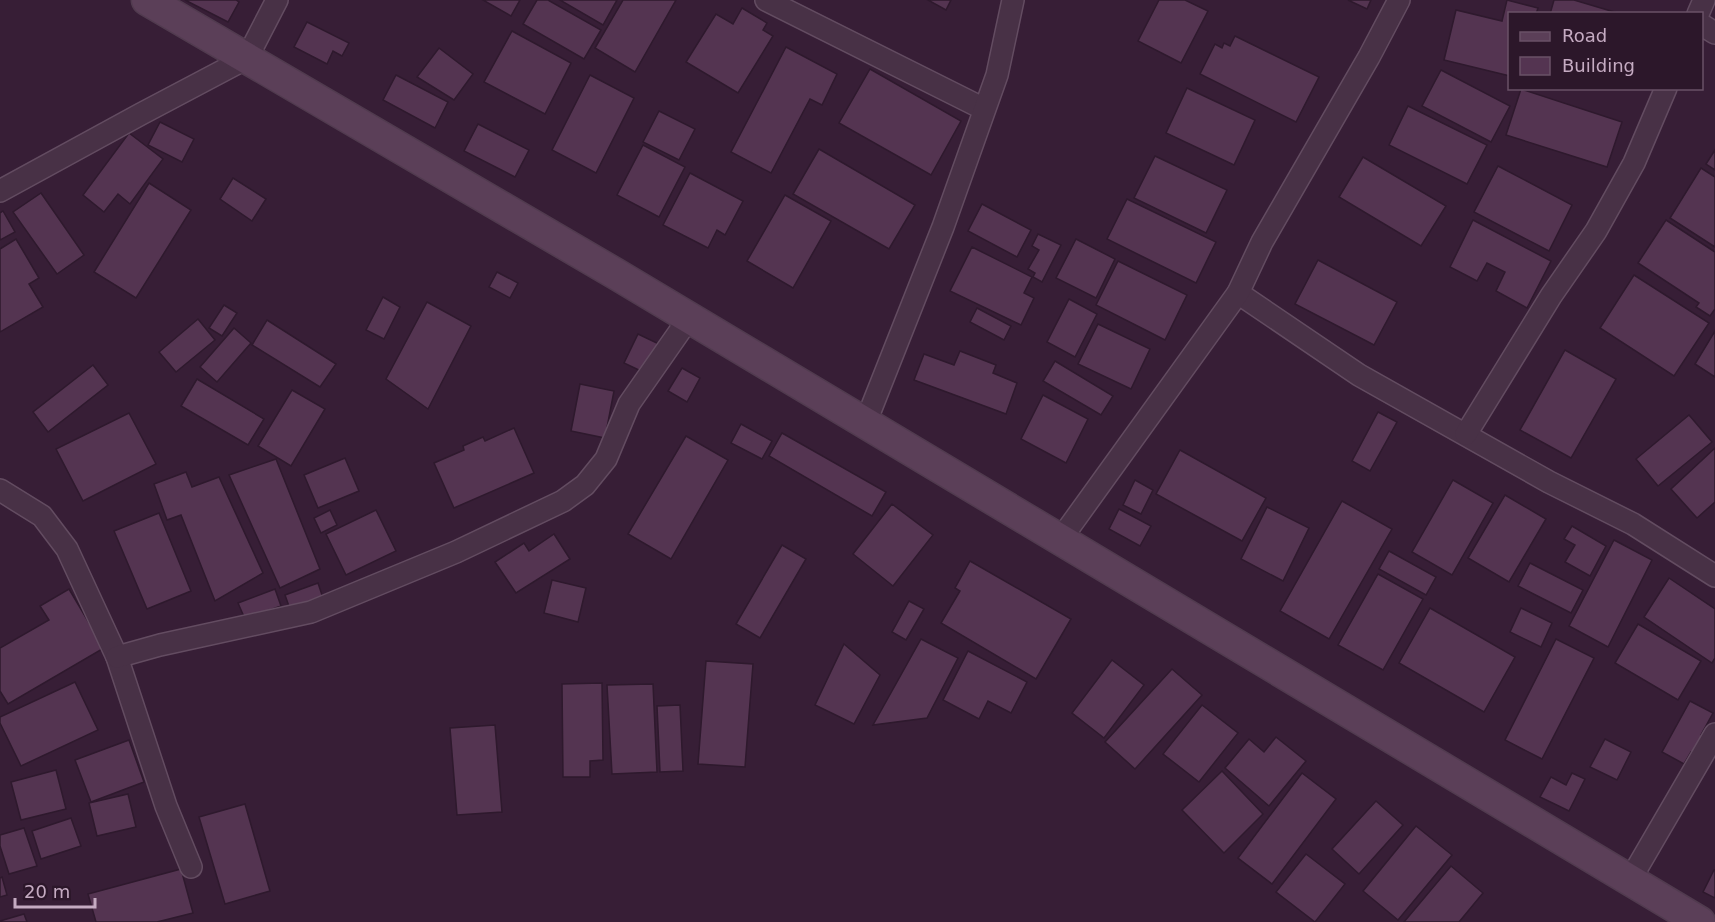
<svg xmlns="http://www.w3.org/2000/svg" width="1715" height="922" font-family="'DejaVu Sans',sans-serif">
  <style>
    .building { fill: #543451; stroke: #2e192d; stroke-width: 1.5 }
    .lines { fill: none; stroke-linecap: round; stroke-linejoin: round }
    .street-casing { stroke: #634c61; stroke-width: 24 }
    .secondary-casing { stroke: #513b4f; stroke-width: 33 }
    .street { stroke: #483146; stroke-width: 21 }
    .secondary { stroke: #5b3f58; stroke-width: 30 }
  </style>
  <rect width="100%" height="100%" fill="#371e36"/>
  <!-- building -->
  <g class="building">
    <polygon points="185,0 236,0 239,2 228,22"/>
    <polygon points="483,0 520,0 511,16"/>
    <polygon points="537,0 548,0 601,30 584,59 523,24"/>
    <polygon points="560,0 617,0 603,25"/>
    <polygon points="623,0 676,0 635,72 595,48"/>
    <polygon points="928,0 951,0 946,10"/>
    <polygon points="1159,0 1185,0 1208,11 1181,63 1138,41"/>
    <polygon points="1348,0 1371,0 1367,9"/>
    <polygon points="1507,0 1538,8 1536,14 1510,14 1510,76 1444,60 1456,10 1502,21"/>
    <polygon points="1554,0 1574,0 1621,14 1550,14"/>
    <polygon points="742,8 767,23 763,30 773,36 738,93 686,62 716,14 733,24"/>
    <polygon points="307,22 349,43 342,56 333,51 327,64 294,47"/>
    <polygon points="512,31 571,63 545,114 484,82"/>
    <polygon points="1235,36 1319,77 1296,122 1200,74 1215,44 1222,48 1224,43 1230,46"/>
    <polygon points="786,47 837,74 822,105 810,99 771,173 731,152"/>
    <polygon points="439,48 473,74 454,100 417,77"/>
    <polygon points="870,69 961,121 931,175 839,123"/>
    <polygon points="1441,70 1510,106 1491,142 1422,106"/>
    <polygon points="396,75 448,102 435,128 383,100"/>
    <polygon points="590,75 634,98 596,173 552,150"/>
    <polygon points="1187,88 1255,120 1234,165 1166,133"/>
    <polygon points="1521,89 1622,122 1607,167 1506,135"/>
    <polygon points="1408,106 1487,145 1467,184 1389,145"/>
    <polygon points="659,111 695,129 679,160 643,142"/>
    <polygon points="160,122 194,139 182,162 148,145"/>
    <polygon points="478,124 529,150 515,177 464,151"/>
    <polygon points="129,133 163,159 130,204 118,194 104,212 83,195"/>
    <polygon points="643,145 685,167 659,217 617,195"/>
    <polygon points="819,149 915,205 889,249 793,194"/>
    <polygon points="1715,150 1715,170 1706,164"/>
    <polygon points="1155,156 1227,190 1206,233 1134,198"/>
    <polygon points="1363,157 1446,206 1421,246 1339,197"/>
    <polygon points="1498,166 1572,205 1549,251 1474,212"/>
    <polygon points="1701,168 1715,177 1715,247 1670,218"/>
    <polygon points="690,173 743,201 725,235 717,230 708,248 663,225"/>
    <polygon points="233,178 266,199 252,221 220,199"/>
    <polygon points="149,183 191,210 136,298 94,272"/>
    <polygon points="41,193 84,255 57,274 13,212"/>
    <polygon points="785,195 831,221 793,288 747,261"/>
    <polygon points="1127,199 1216,242 1196,283 1107,239"/>
    <polygon points="982,204 1031,230 1017,257 968,231"/>
    <polygon points="3,211 15,232 0,240 0,213"/>
    <polygon points="1473,220 1551,261 1527,308 1496,291 1505,272 1487,263 1477,281 1450,267"/>
    <polygon points="1666,220 1715,252 1715,309 1710,316 1696,307 1699,303 1638,263"/>
    <polygon points="1038,234 1061,245 1042,282 1033,277 1035,273 1028,269 1039,250 1032,246"/>
    <polygon points="16,239 39,278 29,284 43,307 0,332 0,249"/>
    <polygon points="1076,239 1115,259 1096,298 1056,278"/>
    <polygon points="972,247 1032,277 1024,293 1034,298 1021,325 950,291"/>
    <polygon points="1318,260 1397,302 1374,345 1295,304"/>
    <polygon points="1118,261 1187,295 1165,340 1096,305"/>
    <polygon points="497,272 518,283 510,298 489,287"/>
    <polygon points="1634,275 1709,323 1674,376 1600,328"/>
    <polygon points="383,297 400,307 384,339 366,330"/>
    <polygon points="1069,299 1097,314 1075,357 1047,342"/>
    <polygon points="427,302 471,326 428,409 386,379"/>
    <polygon points="224,305 237,313 222,336 209,328"/>
    <polygon points="977,308 1011,326 1004,340 970,322"/>
    <polygon points="198,319 215,340 176,372 159,352"/>
    <polygon points="267,320 336,364 320,387 252,345"/>
    <polygon points="1098,324 1150,349 1131,389 1078,364"/>
    <polygon points="234,328 251,343 217,382 200,367"/>
    <polygon points="1715,331 1715,377 1695,364"/>
    <polygon points="638,334 659,344 645,373 624,363"/>
    <polygon points="1565,350 1616,379 1571,458 1520,430"/>
    <polygon points="960,351 996,365 993,373 1017,383 1006,414 914,380 924,354 954,365"/>
    <polygon points="1055,361 1113,396 1101,415 1043,381"/>
    <polygon points="93,365 108,385 48,432 33,412"/>
    <polygon points="682,368 700,378 687,402 668,391"/>
    <polygon points="197,379 264,419 248,445 181,406"/>
    <polygon points="580,384 614,391 605,438 571,431"/>
    <polygon points="292,390 325,409 291,466 258,446"/>
    <polygon points="1043,395 1088,419 1066,463 1021,439"/>
    <polygon points="1378,412 1397,422 1370,471 1352,461"/>
    <polygon points="129,413 156,464 83,501 56,449"/>
    <polygon points="1689,415 1712,442 1658,486 1636,459"/>
    <polygon points="741,424 772,441 762,459 731,443"/>
    <polygon points="514,428 534,473 454,508 434,463 464,450 463,446 483,437 485,441"/>
    <polygon points="782,433 886,492 872,516 769,456"/>
    <polygon points="686,436 728,460 671,559 628,534"/>
    <polygon points="1715,448 1715,502 1697,518 1671,489"/>
    <polygon points="1180,450 1266,498 1242,541 1156,494"/>
    <polygon points="345,458 359,491 318,508 304,475"/>
    <polygon points="276,459 320,569 280,588 229,475"/>
    <polygon points="186,472 192,487 219,477 263,573 215,601 181,515 167,520 154,484"/>
    <polygon points="1135,480 1153,490 1141,514 1123,505"/>
    <polygon points="1453,480 1493,503 1452,575 1412,552"/>
    <polygon points="1505,495 1546,519 1509,582 1468,558"/>
    <polygon points="1342,501 1392,529 1329,639 1280,611"/>
    <polygon points="892,504 933,535 893,586 853,554"/>
    <polygon points="1267,507 1309,528 1283,581 1241,559"/>
    <polygon points="1119,509 1151,526 1140,546 1109,529"/>
    <polygon points="330,510 337,525 321,533 314,518"/>
    <polygon points="376,510 396,551 346,575 326,534"/>
    <polygon points="159,513 191,591 147,609 114,531"/>
    <polygon points="1572,526 1606,546 1590,576 1565,562 1575,545 1564,539"/>
    <polygon points="554,534 570,559 516,593 495,562 524,543 529,551"/>
    <polygon points="1614,540 1652,560 1608,647 1569,626"/>
    <polygon points="782,545 806,559 760,638 736,624"/>
    <polygon points="1389,551 1436,577 1426,595 1379,569"/>
    <polygon points="970,561 1071,619 1036,679 941,623 960,591 955,588"/>
    <polygon points="1530,563 1583,590 1571,613 1518,586"/>
    <polygon points="1378,574 1423,599 1383,670 1338,645"/>
    <polygon points="1669,578 1715,609 1715,658 1712,663 1644,617"/>
    <polygon points="552,580 586,588 578,622 544,613"/>
    <polygon points="318,583 324,601 291,612 285,595"/>
    <polygon points="69,589 104,648 8,704 0,691 0,648 49,620 40,606"/>
    <polygon points="275,589 281,606 245,619 238,603"/>
    <polygon points="909,601 924,609 906,640 892,632"/>
    <polygon points="1430,608 1515,657 1484,712 1399,663"/>
    <polygon points="1521,608 1552,623 1541,647 1510,632"/>
    <polygon points="1638,624 1701,661 1678,700 1615,663"/>
    <polygon points="921,639 958,658 927,718 873,725"/>
    <polygon points="1556,639 1594,658 1542,759 1505,740"/>
    <polygon points="844,644 880,675 854,724 815,705"/>
    <polygon points="968,651 1027,682 1011,713 988,701 979,719 943,700"/>
    <polygon points="1112,660 1144,685 1104,738 1072,713"/>
    <polygon points="706,661 753,664 745,767 698,764"/>
    <polygon points="1172,669 1202,695 1135,769 1105,742"/>
    <polygon points="75,682 98,730 21,766 0,723 0,717"/>
    <polygon points="602,683 603,760 590,761 590,777 563,777 562,684"/>
    <polygon points="653,684 657,772 612,774 607,685"/>
    <polygon points="1690,701 1713,713 1701,735 1707,738 1698,756 1691,752 1684,764 1662,752"/>
    <polygon points="680,705 683,771 660,772 657,706"/>
    <polygon points="1202,705 1238,733 1199,782 1163,754"/>
    <polygon points="495,725 502,812 457,815 450,728"/>
    <polygon points="1276,737 1306,761 1269,806 1225,768 1249,739 1264,752"/>
    <polygon points="1605,739 1631,752 1617,780 1590,767"/>
    <polygon points="129,740 144,782 91,802 75,760"/>
    <polygon points="56,770 66,809 21,820 11,782"/>
    <polygon points="1222,771 1263,814 1224,853 1182,810"/>
    <polygon points="1302,773 1336,799 1272,884 1238,858"/>
    <polygon points="1572,773 1585,779 1569,811 1540,797 1551,777 1566,785"/>
    <polygon points="128,794 136,827 97,836 89,803"/>
    <polygon points="1376,801 1403,825 1359,874 1332,849"/>
    <polygon points="245,804 270,891 225,904 199,817"/>
    <polygon points="71,818 81,846 41,859 32,831"/>
    <polygon points="1416,826 1452,855 1398,920 1363,891"/>
    <polygon points="24,828 37,866 9,874 0,846 0,835"/>
    <polygon points="1306,854 1345,884 1315,922 1276,892"/>
    <polygon points="1451,866 1483,893 1459,922 1404,922"/>
    <polygon points="181,869 193,913 157,922 96,922 88,894"/>
    <polygon points="1714,870 1715,870 1715,898 1703,892"/>
    <polygon points="2,877 7,895 0,897 0,878"/>
    <polygon points="24,914 27,922 0,922 0,921"/>
  </g>
  <g class="lines">
    <defs>
      <g id="street">
        <polyline points="766,0 984,109"/>
        <polyline points="1698,14 1704,0"/>
        <polyline points="1702,25 1715,33"/>
        <polyline points="0,191 141,114 247,58 277,0"/>
        <polyline points="1238,293 1359,375 1549,482 1633,524 1715,576"/>
        <polyline points="865,424 943,227 997,75 1013,0"/>
        <polyline points="1466,434 1551,296 1596,231 1634,163 1666,88"/>
        <polyline points="0,490 42,516 67,549 117,657 166,806 191,867"/>
        <polyline points="1060,540 1238,293 1262,242 1369,57 1399,0"/>
        <polyline points="117,657 160,645 311,612 456,552 563,501 585,485 606,459 629,404 689,318"/>
        <polyline points="1630,880 1715,734"/>
      </g>
      <polyline id="secondary" points="147,0 616,274 1700,922"/>
    </defs>
    <!-- street casing -->
    <use href="#street" class="street-casing"/>
    <!-- secondary casing -->
    <use href="#secondary" class="secondary-casing"/>
    <!-- street -->
    <use href="#street" class="street"/>
    <!-- secondary -->
    <use href="#secondary" class="secondary"/>
  </g>
  <!-- legend -->
  <rect x="1508" y="12" width="195" height="78" fill="#2c172a" stroke="#695267" stroke-width="1.5"/>
  <rect x="1520" y="32" width="30" height="9" fill="#5b3f58" stroke="#695267" stroke-width="1.5"/>
  <text x="1562" y="42" font-size="18" fill="#c5abc2">Road</text>
  <rect x="1520" y="57" width="30" height="18" fill="#543451" stroke="#695267" stroke-width="1.5"/>
  <text x="1562" y="72" font-size="18" fill="#c5abc2">Building</text>
  <!-- scale -->
  <path d="M15 898v9h80v-9" fill="none" stroke="#c5abc2" stroke-width="3"/>
  <text x="24" y="898" font-size="18" fill="#c5abc2" stroke="#2c172a" stroke-width="4.5" paint-order="stroke">20 m</text>
</svg>
